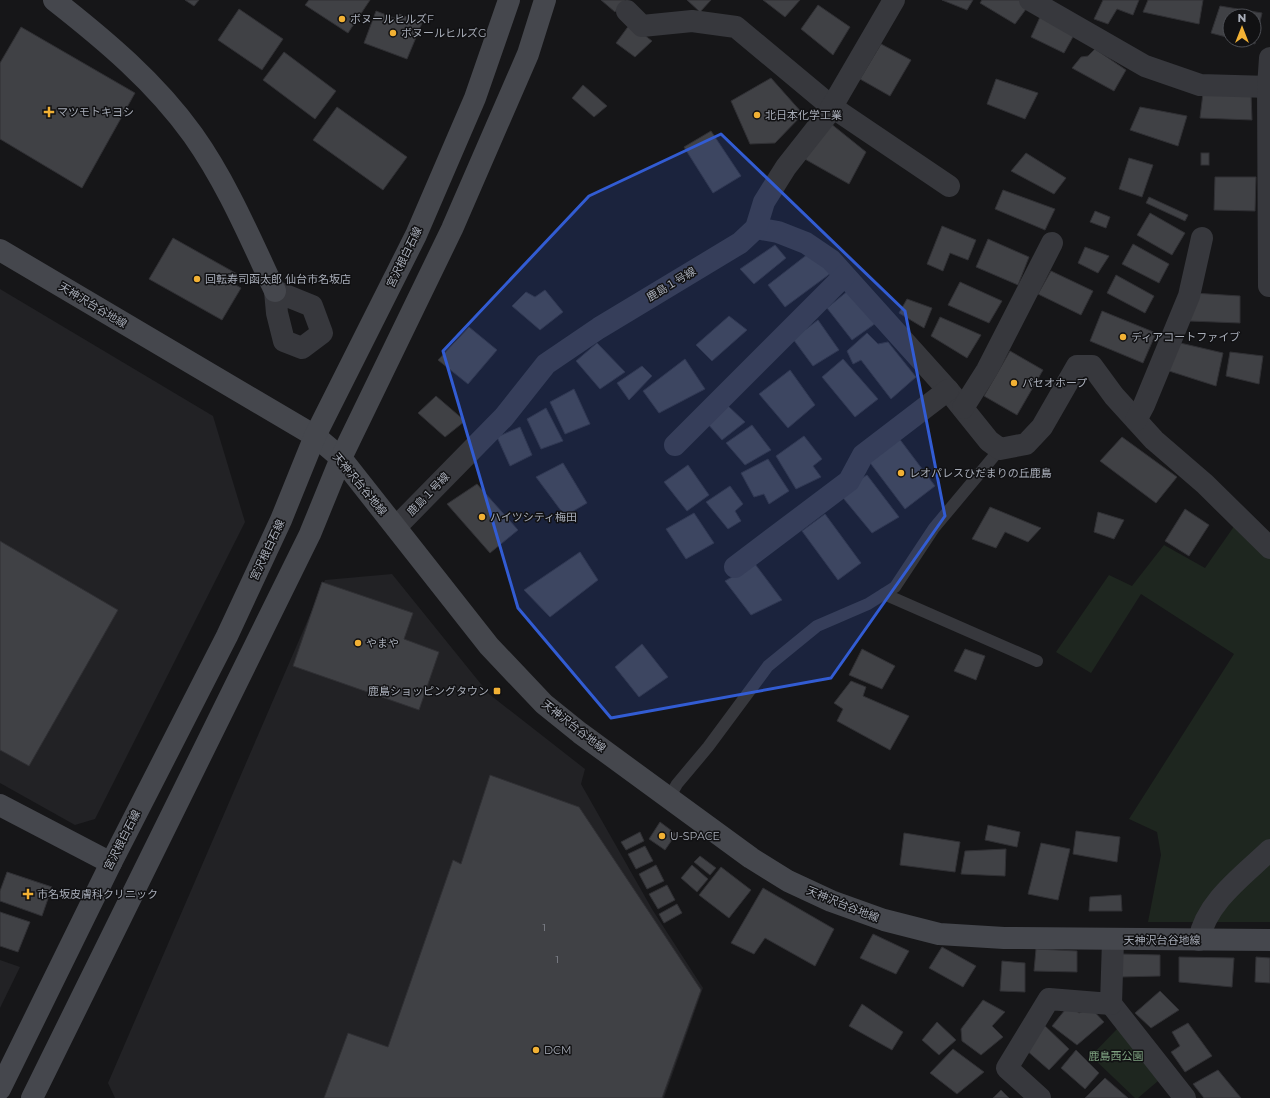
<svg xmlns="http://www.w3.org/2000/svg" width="1270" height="1098" font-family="Montserrat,'Noto Sans JP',sans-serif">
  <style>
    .built { fill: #222225 }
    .green { fill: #1e261f }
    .building { fill: #404145; stroke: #303034 }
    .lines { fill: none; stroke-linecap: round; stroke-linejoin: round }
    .lane { stroke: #37383d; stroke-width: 12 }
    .street { stroke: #37383d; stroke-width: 22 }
    .secondary { stroke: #45474d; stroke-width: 22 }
    .marked { fill: #325cd3; fill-opacity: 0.2; stroke: #325cd3; stroke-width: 3; stroke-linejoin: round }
    .poi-dot { fill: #f2b134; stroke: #111113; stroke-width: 1.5 }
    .labels { text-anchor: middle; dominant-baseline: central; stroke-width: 3; stroke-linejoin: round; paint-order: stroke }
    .number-label { font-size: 9px; fill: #8e929b }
    .poi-label { font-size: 11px; fill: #a8adb8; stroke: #111113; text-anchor: start }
    .street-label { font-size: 11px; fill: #a8adb8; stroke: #111113 }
    .park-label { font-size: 11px; fill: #7fa381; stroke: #111113 }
  </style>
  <rect width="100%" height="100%" fill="#161618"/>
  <!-- built -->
  <g class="built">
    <polygon points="0,289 213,416 245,522 95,819 75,825 0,783"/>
    <polygon points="392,574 489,694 585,769 581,784 652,909 703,988 664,1098 115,1098 108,1083 325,580"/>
    <polygon points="0,960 20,967 0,1008"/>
  </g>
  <!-- green -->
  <g class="green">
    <polygon points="1235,525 1270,559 1270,922 1148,922 1161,855 1157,832 1129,819 1234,654 1141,594 1091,673 1056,652 1109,575 1132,586 1164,545 1205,568"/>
    <polygon points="1118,1028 1158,1081 1138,1098 1135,1098 1091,1056"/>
  </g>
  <!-- building -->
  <g class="building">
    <polygon points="185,0 199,0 194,6"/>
    <polygon points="309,0 370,0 348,33 305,5"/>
    <polygon points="601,0 625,0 615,12"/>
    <polygon points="687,0 711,0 700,12"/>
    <polygon points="763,0 800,0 785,17"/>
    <polygon points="942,0 973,0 967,10"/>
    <polygon points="982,0 1020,0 1029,5 1015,24 980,3"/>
    <polygon points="1103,0 1139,0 1133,15 1117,9 1108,24 1094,19"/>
    <polygon points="1148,0 1203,0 1199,24 1143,12"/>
    <polygon points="818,5 850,27 833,55 801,29"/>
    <polygon points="1220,6 1262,13 1255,44 1239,40 1254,40 1254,16 1230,16 1230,38 1211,33"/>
    <polygon points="239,9 283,39 262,70 218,40"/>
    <polygon points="376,11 397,19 399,14 422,23 407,59 364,43"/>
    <polygon points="1040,17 1074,35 1064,53 1031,37"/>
    <polygon points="630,24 652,41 635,57 616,43"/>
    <polygon points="21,27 135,93 82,188 0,139 0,63"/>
    <polygon points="881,44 911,60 890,96 860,79"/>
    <polygon points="1095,49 1126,70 1114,91 1072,68 1081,57 1088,56"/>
    <polygon points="284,52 336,91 315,119 263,80"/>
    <polygon points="771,78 803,114 775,143 750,144 731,101"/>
    <polygon points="996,79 1038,93 1025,119 987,104"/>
    <polygon points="583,85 607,106 594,117 572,98"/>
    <polygon points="1203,93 1251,93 1252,120 1200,118"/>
    <polygon points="337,107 407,157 383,190 313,140"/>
    <polygon points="1140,107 1187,116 1178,146 1130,130"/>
    <polygon points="830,123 866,152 849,184 803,158"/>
    <polygon points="711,131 741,176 713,193 684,147"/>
    <polygon points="1026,153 1066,178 1054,194 1011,171"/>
    <rect x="1201" y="153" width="8" height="12"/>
    <polygon points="1129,158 1153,165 1142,197 1119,189"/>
    <polygon points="1215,177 1256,177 1255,211 1214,210"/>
    <polygon points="1003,190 1055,209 1045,230 995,209"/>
    <polygon points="1149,197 1188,215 1185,221 1146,203"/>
    <polygon points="1095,211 1110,217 1106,228 1090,222"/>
    <polygon points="1150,213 1185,233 1172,255 1137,235"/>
    <polygon points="942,226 976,240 968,260 950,253 943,271 927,264"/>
    <polygon points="173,238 239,275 234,284 241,288 222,320 149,279"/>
    <polygon points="988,239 1029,257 1018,285 976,267"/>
    <polygon points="1133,244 1169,264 1159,283 1122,264"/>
    <polygon points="775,245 786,258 754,284 740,269"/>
    <polygon points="1085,247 1109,256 1098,273 1078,263"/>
    <polygon points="813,250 831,273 785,307 768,285"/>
    <polygon points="1051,271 1093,291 1081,315 1038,294"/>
    <polygon points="1116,275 1154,296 1145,313 1107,293"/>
    <polygon points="960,282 1002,301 989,323 948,305"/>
    <polygon points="545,290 563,312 540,330 512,306 526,292 535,297"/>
    <polygon points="849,290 876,323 852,340 827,308"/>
    <polygon points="1193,293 1240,296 1240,323 1189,321"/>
    <polygon points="907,299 932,308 924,328 899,313"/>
    <polygon points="1102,311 1156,333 1143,363 1090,341"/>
    <polygon points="729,316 747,330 712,361 696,345"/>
    <polygon points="940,317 981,335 967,358 931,336"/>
    <polygon points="818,320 839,350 813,366 793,339"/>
    <polygon points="469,327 497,350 468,384 438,360"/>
    <polygon points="867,333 878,344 888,342 916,377 891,399 861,360 853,364 847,351"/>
    <polygon points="1176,342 1223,353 1216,386 1166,370"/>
    <polygon points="597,343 625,372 600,389 576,361"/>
    <polygon points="1010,351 1043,370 1017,415 984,396"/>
    <polygon points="1230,352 1263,356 1259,384 1226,376"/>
    <polygon points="685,359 705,389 659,413 643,391"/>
    <polygon points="843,359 878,399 855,417 822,377"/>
    <polygon points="642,366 652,376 629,400 617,383"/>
    <polygon points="790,370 815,405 788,428 759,394"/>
    <polygon points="574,389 590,424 565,434 550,402"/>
    <polygon points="436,396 465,421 445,437 418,413"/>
    <polygon points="727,405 745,422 722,440 707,423"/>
    <polygon points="546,408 563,441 541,449 527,419"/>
    <polygon points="752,425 771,450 745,465 726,443"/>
    <polygon points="520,427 532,455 510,466 497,437"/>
    <polygon points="804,436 822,459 813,466 821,477 796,489 776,456"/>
    <polygon points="898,437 935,486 905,509 868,460"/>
    <polygon points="1122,437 1177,477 1156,503 1100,461"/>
    <polygon points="768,459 789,491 769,504 764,494 754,497 741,473"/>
    <polygon points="563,463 587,503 565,516 536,477"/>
    <polygon points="688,465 709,495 687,511 664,482"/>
    <polygon points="867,475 899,517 872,533 839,493"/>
    <polygon points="477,484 518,530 490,553 447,504"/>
    <polygon points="730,486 743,504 735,511 741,521 728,529 706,502"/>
    <polygon points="990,507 1041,528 1028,542 1005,532 996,548 972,539"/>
    <polygon points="1185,509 1209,525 1189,556 1165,541"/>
    <polygon points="1098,512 1124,520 1114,539 1094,532"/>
    <polygon points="694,513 714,543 686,559 666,529"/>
    <polygon points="825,514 861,563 838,580 802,531"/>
    <polygon points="0,541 118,610 29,766 0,750"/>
    <polygon points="580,552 598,580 550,617 524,590"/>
    <polygon points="755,564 782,600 751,615 725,581"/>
    <polygon points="322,582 413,613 404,639 439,652 419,710 293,666"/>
    <polygon points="642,644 668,677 639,697 615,667"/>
    <polygon points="862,649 895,666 882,689 849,675"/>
    <polygon points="965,649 985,656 976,680 954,671"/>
    <polygon points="851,681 866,687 863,696 909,716 890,750 837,721 843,709 834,703"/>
    <polygon points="490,775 579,807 701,990 662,1098 324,1098 348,1033 388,1047 453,860 461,864"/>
    <polygon points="660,822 676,834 665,850 649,839"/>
    <polygon points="988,825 1020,832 1017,847 985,840"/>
    <polygon points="1076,831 1120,837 1117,862 1073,854"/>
    <polygon points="640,832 644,841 626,850 621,842"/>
    <polygon points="904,833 960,842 955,872 900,865"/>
    <polygon points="1041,843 1070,849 1058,900 1028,894"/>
    <polygon points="645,846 653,861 636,869 628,854"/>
    <polygon points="1006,849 1005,876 961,874 965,851"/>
    <polygon points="700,856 716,868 710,875 694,862"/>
    <polygon points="656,865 664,881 647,889 639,874"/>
    <polygon points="692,865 708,879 697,892 681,878"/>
    <polygon points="721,867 751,890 729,918 699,895"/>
    <polygon points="7,872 52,887 42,916 0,901 0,891"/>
    <polygon points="667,885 675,900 658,909 649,894"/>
    <polygon points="763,888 834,929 815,966 765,938 754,954 731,943"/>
    <polygon points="1121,895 1122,911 1089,911 1090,897"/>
    <polygon points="677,904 682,913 664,923 659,914"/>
    <polygon points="0,912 30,922 18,952 0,946"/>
    <polygon points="873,934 909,951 896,974 860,958"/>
    <polygon points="942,947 976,966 963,987 929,968"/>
    <polygon points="1036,949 1077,951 1077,972 1034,971"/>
    <polygon points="1121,954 1160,955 1160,976 1120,977"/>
    <polygon points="1179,957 1234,958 1232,987 1179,982"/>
    <polygon points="1256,957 1270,958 1270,983 1255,982"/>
    <polygon points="1002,961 1025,963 1025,992 1000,991"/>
    <polygon points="1160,991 1179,1010 1151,1028 1135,1013"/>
    <polygon points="983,1000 1005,1012 992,1026 1003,1037 981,1055 962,1041 961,1029"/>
    <polygon points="862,1004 903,1032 892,1050 849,1026"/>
    <polygon points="1069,1005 1079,1013 1091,1008 1104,1022 1077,1045 1052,1026"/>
    <polygon points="937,1022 956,1040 939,1055 922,1040"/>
    <polygon points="1188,1023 1212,1056 1185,1072 1171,1052 1180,1046 1172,1032"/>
    <polygon points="1043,1024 1069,1049 1049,1070 1025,1049"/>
    <polygon points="953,1049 984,1072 957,1094 930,1073"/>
    <polygon points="1076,1050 1099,1073 1085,1089 1061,1068"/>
    <polygon points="1218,1070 1241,1098 1204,1098 1193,1084"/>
    <polygon points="1105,1078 1128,1098 1085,1098"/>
    <polygon points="1001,1090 1009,1098 993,1098"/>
  </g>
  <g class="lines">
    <!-- lane -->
    <g class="lane">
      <polyline points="884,594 1037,661"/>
      <polyline points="669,798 677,784 708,747 768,666 817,626 868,604 895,587 934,528 1000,449"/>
    </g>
    <!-- street -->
    <g class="street">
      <polyline points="1030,0 1145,66 1200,85 1270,87"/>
      <polyline points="627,11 642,26 692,21 736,27 832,107 949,186"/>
      <polyline points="756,228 778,232 806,243 831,260 948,390 989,441 1000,449 1026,444 1042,427 1077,366 1092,366 1114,396 1154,440 1205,484 1270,548"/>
      <polyline points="1269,286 1268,87 1270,58"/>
      <polygon points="275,291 312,306 322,333 302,348 284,341 277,313"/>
      <polyline points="963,408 987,370 1052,243"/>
      <polyline points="1136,420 1144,405 1189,296 1202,238"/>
      <polyline points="675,445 844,276"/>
      <polyline points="396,527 504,417 546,364 599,328 740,243 756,228 764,202 786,167 827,115 894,0"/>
      <polyline points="735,567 849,481 863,455 948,390"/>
      <path d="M1199,940C1206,902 1243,876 1270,850"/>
      <polyline points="1111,1004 1185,1098"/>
      <polyline points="1040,1098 1007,1068 1049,999 1111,1004 1113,940"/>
    </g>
    <!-- secondary -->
    <g class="secondary">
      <path d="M54,0C105,40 155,82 193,135C227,183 250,238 275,291"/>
      <polyline points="0,250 315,436 341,458 489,646 544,704 580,733 751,858 788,881 831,901 884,920 939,934 1004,938 1270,940"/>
      <polyline points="0,805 111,863"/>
      <polyline points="0,1089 111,863 227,636 281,520 315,436 416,235 475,98 509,0"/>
      <polyline points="32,1098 310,534 341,458 452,229 528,54 545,0"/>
    </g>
  </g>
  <!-- marked area -->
  <path class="marked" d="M721,134L905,311L945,516L831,678L611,718L518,608L443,351L589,196Z"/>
  <!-- markers -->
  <g class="poi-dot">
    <circle cx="342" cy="19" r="4"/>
    <circle cx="393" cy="33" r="4"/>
    <path d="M47 106h4v4h4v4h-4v4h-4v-4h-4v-4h4z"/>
    <circle cx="757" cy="115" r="4"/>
    <circle cx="197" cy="279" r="4"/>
    <circle cx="1123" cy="337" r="4"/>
    <circle cx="1014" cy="383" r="4"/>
    <circle cx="901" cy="473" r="4"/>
    <circle cx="482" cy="517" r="4"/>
    <circle cx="358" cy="643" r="4"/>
    <rect x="493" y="687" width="8" height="8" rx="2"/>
    <circle cx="662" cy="836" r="4"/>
    <path d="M26 888h4v4h4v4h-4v4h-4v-4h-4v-4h4z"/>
    <circle cx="536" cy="1050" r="4"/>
  </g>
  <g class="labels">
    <!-- number labels -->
    <g class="number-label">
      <text x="544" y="927">1</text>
      <text x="557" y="959">1</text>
    </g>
    <!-- poi labels -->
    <g class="poi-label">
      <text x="350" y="19">ボヌールヒルズF</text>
      <text x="401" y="33">ボヌールヒルズG</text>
      <text x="57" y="112">マツモトキヨシ</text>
      <text x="765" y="115">北日本化学工業</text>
      <text x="205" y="279">回転寿司函太郎 仙台市名坂店</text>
      <text x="1131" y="337">ディアコートファイブ</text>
      <text x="1022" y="383">パセオホープ</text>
      <text x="909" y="473">レオパレスひだまりの丘鹿島</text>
      <text x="490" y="517">ハイツシティ梅田</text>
      <text x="366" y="643">やまや</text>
      <text x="489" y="691" text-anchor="end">鹿島ショッピングタウン</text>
      <text x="670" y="836">U-SPACE</text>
      <text x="37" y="894">市名坂皮膚科クリニック</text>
      <text x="544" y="1050">DCM</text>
    </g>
    <!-- street labels -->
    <g class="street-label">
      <text transform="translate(404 257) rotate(-64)">宮沢根白石線</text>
      <text transform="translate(671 284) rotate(-31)">鹿島１号線</text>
      <text transform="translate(93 305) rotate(31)">天神沢台谷地線</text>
      <text transform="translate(360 484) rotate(50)">天神沢台谷地線</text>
      <text transform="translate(428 494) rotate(-46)">鹿島１号線</text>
      <text transform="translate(267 550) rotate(-65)">宮沢根白石線</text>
      <text transform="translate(574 726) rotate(38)">天神沢台谷地線</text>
      <text transform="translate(122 840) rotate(-63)">宮沢根白石線</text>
      <text transform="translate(843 904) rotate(22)">天神沢台谷地線</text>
      <text x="1162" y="940">天神沢台谷地線</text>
    </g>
    <!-- park labels -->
    <g class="park-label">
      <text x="1116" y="1056">鹿島西公園</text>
    </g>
  </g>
  <!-- north arrow -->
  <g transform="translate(1242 28)"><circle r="19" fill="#111113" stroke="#4d4f55"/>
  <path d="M0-3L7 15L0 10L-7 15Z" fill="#f2b134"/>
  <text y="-6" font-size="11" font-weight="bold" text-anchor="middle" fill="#a8adb8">N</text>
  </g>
</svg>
